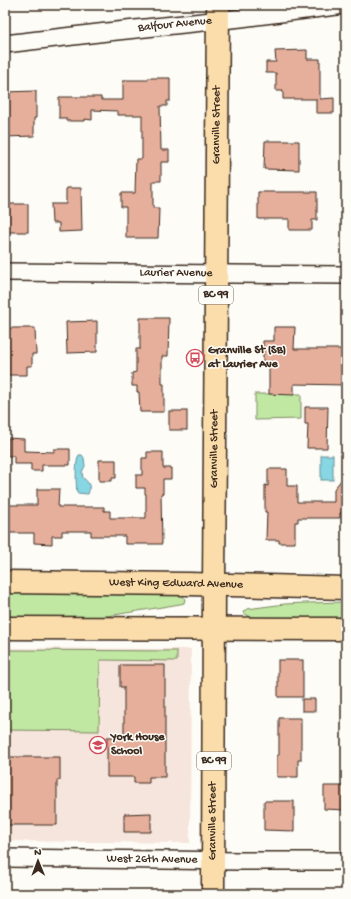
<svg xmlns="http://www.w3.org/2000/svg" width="351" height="899" font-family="'Gochi Hand',sans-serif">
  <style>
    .built { fill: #f6e5dc }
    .green { fill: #c0e8a3; stroke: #7e8960 }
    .water { fill: #87d6e4; stroke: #699195 }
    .building { fill: #e6af9c; stroke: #3b2a1e }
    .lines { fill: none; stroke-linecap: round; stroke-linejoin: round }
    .minor-casing { stroke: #3b2a1e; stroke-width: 20 }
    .major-casing { stroke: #3b2a1e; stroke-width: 25 }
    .highway-casing { stroke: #3b2a1e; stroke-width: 25 }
    .minor { stroke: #fdfcf7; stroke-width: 17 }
    .major { stroke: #faddab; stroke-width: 22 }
    .highway { stroke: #faddab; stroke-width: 22 }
    .labels { text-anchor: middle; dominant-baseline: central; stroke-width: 3; stroke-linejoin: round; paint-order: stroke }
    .shield { fill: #fdfcf7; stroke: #75695f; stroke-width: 1 }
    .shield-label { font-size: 11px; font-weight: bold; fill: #3b2a1e }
    .street-label { font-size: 12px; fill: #3b2a1e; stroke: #fdfcf7 }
    .poi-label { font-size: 12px; font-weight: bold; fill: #3b2a1e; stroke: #fdfcf7; text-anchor: start }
  </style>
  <rect width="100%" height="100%" fill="#fdfcf7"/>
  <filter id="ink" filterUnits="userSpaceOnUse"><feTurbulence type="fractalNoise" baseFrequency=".025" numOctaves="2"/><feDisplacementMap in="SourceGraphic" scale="8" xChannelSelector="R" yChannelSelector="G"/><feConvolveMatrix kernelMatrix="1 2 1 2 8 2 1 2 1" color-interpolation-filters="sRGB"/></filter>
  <g filter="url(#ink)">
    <!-- built -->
    <polygon class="built" points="5,648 191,649 190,843 5,841"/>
    <!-- green -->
    <g class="green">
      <polygon points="255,394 301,394 301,419 255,420"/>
      <polygon points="5,590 176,593 183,596 185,599 184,603 180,604 114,615 82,619 5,621"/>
      <polygon points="346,602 346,619 253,618 243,613 244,611 247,609 285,604 305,603"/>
      <polygon points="5,650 177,651 177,661 100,660 99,731 5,730"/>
    </g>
    <!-- water -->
    <g class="water">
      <path d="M79,455H82L84,458L85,466L82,472L83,478C89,482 91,487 88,494L77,493C76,485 75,461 79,455Z"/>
      <rect x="321" y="455" width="12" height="25"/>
    </g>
    <!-- building -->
    <g class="building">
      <polygon points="307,50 307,59 320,59 320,99 334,98 334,113 316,113 316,99 283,99 283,91 276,91 276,73 266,73 266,62 276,62 275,51"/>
      <polygon points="148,78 170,78 170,101 167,101 167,106 160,106 161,150 169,150 169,162 161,162 161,181 153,181 153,208 159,208 158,238 126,238 126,207 121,207 121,193 135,193 136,159 142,159 142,115 118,115 118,111 92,110 92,120 85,119 85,121 66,121 66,118 59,118 59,97 101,97 101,100 123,100 123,81 126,81 126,80 148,80"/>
      <polygon points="36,91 36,118 34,118 34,136 5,137 5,92"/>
      <polygon points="265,141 299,141 299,170 264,169"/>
      <polygon points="66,188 81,188 82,231 59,232 59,223 52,223 51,204 66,204"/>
      <polygon points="258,192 317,192 317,220 312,220 312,230 289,230 289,219 258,219"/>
      <rect x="5" y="204" width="23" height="28"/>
      <polygon points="140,318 169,318 168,356 162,356 162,384 164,384 164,412 140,412 139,392 137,392 137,386 132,386 132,373 136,372 136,349 140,349"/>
      <polygon points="97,321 97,352 67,353 66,322"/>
      <polygon points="274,327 295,327 294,349 346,349 346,385 294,384 294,395 269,394 269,365 263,365 263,341 274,341"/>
      <polygon points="5,328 35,328 36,354 32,354 32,366 27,366 27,375 5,375"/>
      <polygon points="305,407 328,407 327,448 307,448 308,424 305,424"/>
      <rect x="169" y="411" width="18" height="19"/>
      <polygon points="8,438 24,439 24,451 54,452 54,449 70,449 70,465 42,465 42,471 31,471 31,464 14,464 14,456 8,456"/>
      <polygon points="147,452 163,452 163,468 171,468 171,479 163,479 163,494 161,494 162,544 125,544 125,536 91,536 91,531 62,531 62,536 52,536 52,544 34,543 34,533 5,533 5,505 37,505 37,489 59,489 58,507 104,507 104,511 110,511 110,518 146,518 146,494 145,494 145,488 136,488 136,475 142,475 142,458 147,458"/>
      <polygon points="99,460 116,460 116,478 112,478 112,481 99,481"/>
      <polygon points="268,469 287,469 287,486 297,486 297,502 334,502 334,489 346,474 346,513 340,513 340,518 298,518 298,522 295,522 295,543 279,543 279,540 266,540 267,512 265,512 265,485 268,486"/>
      <rect x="278" y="660" width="25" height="37"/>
      <polygon points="120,665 165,665 165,777 149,777 149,783 134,783 134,777 107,777 107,737 124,737 124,687 120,687"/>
      <rect x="302" y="699" width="13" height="12"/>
      <polygon points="279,718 301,718 301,760 298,760 298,777 277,777 277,755 279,755"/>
      <polygon points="5,757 60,757 60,780 57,780 57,825 5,825"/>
      <polygon points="324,786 346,786 346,810 324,809"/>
      <polygon points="264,801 294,801 294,831 264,830"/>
      <polygon points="151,813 151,832 124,832 124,814"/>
    </g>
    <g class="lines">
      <defs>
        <g id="minor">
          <path id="s1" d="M5,44L107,32L241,18L345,5"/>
          <path id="s2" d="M5,272L346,275"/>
          <path id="s3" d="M5,858L240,861H346"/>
        </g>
        <g id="major">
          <path id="s4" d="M5,582L189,584L346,588"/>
          <polyline points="5,628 346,629"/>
        </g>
        <g id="highway">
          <path id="s5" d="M213,894L214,584L218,5"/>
        </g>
      </defs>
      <!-- minor casing -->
      <use href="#minor" class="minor-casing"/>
      <!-- major casing -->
      <use href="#major" class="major-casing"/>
      <!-- highway casing -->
      <use href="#highway" class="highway-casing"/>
      <!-- minor -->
      <use href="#minor" class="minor"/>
      <!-- major -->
      <use href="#major" class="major"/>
      <!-- highway -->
      <use href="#highway" class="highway"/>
    </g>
  </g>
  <!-- icons -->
  <defs>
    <symbol id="bus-ring" viewBox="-11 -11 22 22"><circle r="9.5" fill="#fdfcf7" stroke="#d1495b" stroke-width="1.5"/><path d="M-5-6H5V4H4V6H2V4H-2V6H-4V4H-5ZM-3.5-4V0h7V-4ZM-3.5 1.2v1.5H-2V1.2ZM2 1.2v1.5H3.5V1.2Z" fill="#d1495b"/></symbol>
    <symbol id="school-ring" viewBox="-11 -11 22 22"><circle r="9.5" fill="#fdfcf7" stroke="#d1495b" stroke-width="1.5"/><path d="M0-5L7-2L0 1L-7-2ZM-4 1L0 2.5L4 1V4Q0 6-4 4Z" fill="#d1495b"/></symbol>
  </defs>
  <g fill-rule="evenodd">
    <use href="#bus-ring" x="185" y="348" width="20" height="20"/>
    <use href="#school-ring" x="88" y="735" width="20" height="20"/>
  </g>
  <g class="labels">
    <!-- shield labels -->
    <g class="shield">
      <rect x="199" y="286" width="34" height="18" rx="3"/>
      <rect x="197" y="752" width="34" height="18" rx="3"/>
    </g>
    <g class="shield-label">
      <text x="216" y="295">BC 99</text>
      <text x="214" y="761">BC 99</text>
    </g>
    <!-- street labels -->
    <g class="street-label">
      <text stroke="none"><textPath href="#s1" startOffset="171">Balfour Avenue</textPath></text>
      <text stroke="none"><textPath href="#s5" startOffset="769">Granville Street</textPath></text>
      <text stroke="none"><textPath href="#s2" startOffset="171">Laurier Avenue</textPath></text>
      <text stroke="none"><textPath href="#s5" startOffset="445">Granville Street</textPath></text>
      <text stroke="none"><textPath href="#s4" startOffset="171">West King Edward Avenue</textPath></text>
      <text stroke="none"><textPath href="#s5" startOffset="73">Granville Street</textPath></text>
      <text stroke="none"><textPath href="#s3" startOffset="147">West 26th Avenue</textPath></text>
    </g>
    <!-- poi labels -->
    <g class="poi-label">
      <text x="208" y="351">Granville St (SB)<tspan x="208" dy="14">at Laurier Ave</tspan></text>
      <text x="111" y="738">York House<tspan x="111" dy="14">School</tspan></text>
    </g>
  </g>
  <!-- margin -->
  <rect width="351" height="899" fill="none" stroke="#fdfcf7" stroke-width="20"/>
  <rect x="10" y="10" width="331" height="879" fill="none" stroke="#3b2a1e" stroke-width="1.5" filter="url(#ink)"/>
  <!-- north arrow -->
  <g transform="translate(38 861) rotate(359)" stroke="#fdfcf7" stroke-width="3" paint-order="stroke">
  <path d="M0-3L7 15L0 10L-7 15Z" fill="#3b2a1e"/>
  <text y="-6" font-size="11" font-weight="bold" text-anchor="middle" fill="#3b2a1e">N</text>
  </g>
</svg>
